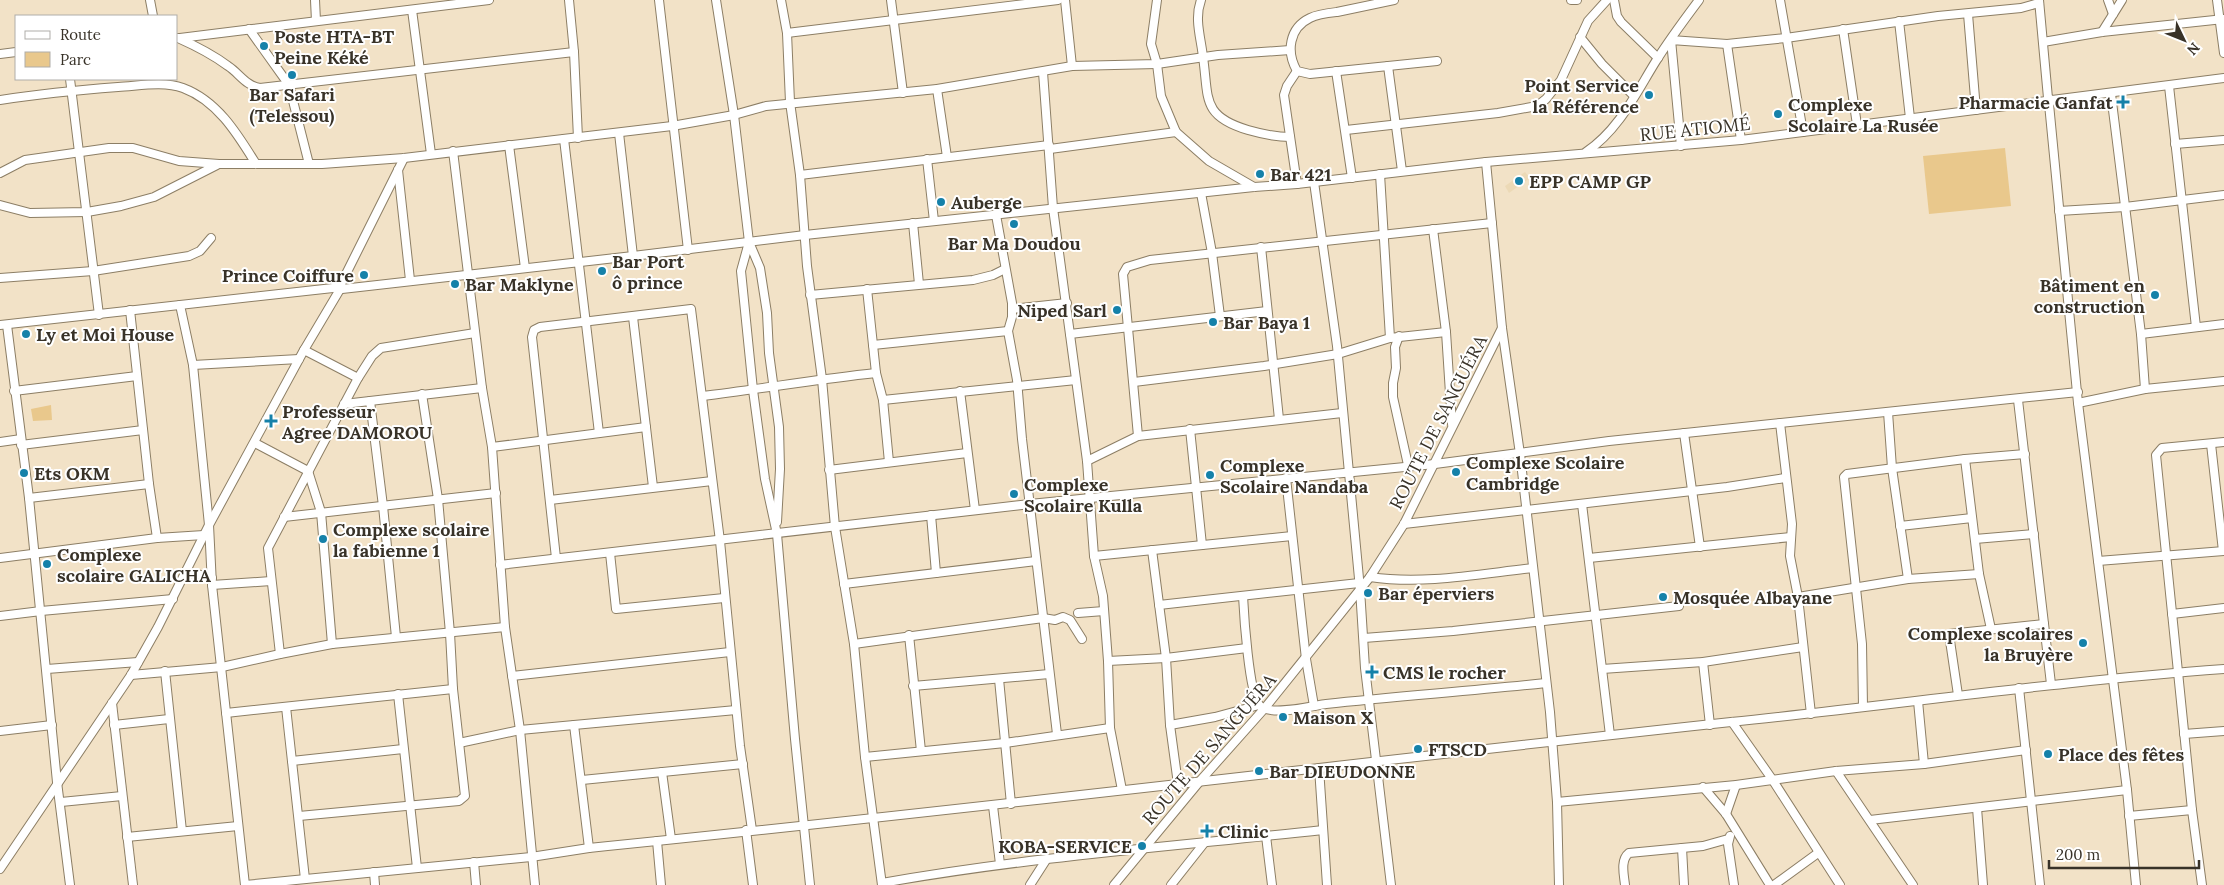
<svg xmlns="http://www.w3.org/2000/svg" width="2224" height="885" font-family="Lora,serif">
  <style>
    .built { fill: #ecd9b6 }
    .green { fill: #e9c88c }
    .lines { fill: none; stroke-linecap: round; stroke-linejoin: round }
    .minor-casing { stroke: #8c7e65; stroke-width: 10 }
    .minor { stroke: #fff; stroke-width: 8 }
    .poi-dot { fill: #1581a9; stroke: #fff; stroke-width: 2 }
    .labels { text-anchor: middle; dominant-baseline: central; stroke-width: 4; stroke-linejoin: round; paint-order: stroke }
    .poi-label { font-size: 18px; font-weight: bold; fill: #383228; stroke: #fff; text-anchor: start }
    .street-label { font-size: 18px; fill: #383228; stroke: #fff }
  </style>
  <rect width="100%" height="100%" fill="#f2e2c7"/>
  <!-- built -->
  <polygon class="built" points="1525,172 1530,178 1509,193 1505,186"/>
  <!-- green -->
  <g class="green">
    <polygon points="2005,148 2011,206 1929,214 1923,156"/>
    <polygon points="51,405 52,420 33,421 31,409"/>
  </g>
  <g class="lines">
    <defs>
      <g id="minor">
        <polyline points="150,0 153,16"/>
        <polyline points="315,0 316,21"/>
        <polyline points="569,0 574,52 578,138"/>
        <polyline points="659,0 688,250"/>
        <polyline points="716,0 734,115 749,242 760,268 767,313 769,353 779,427 780,469 777,522"/>
        <polyline points="781,0 787,33 790,102 800,175 807,266 822,379 835,527 854,644 865,757 882,885"/>
        <polyline points="891,0 903,93"/>
        <polyline points="1065,0 1072,66"/>
        <polyline points="1157,0 1151,44 1157,64 1161,96 1176,132 1209,161 1254,187"/>
        <path d="M1201,0C1194,19 1201,38 1203,57C1209,98 1201,116 1248,130C1262,134 1276,137 1290,137"/>
        <path d="M1394,0C1375,4 1356,8 1337,12C1328,13 1318,14 1310,18C1289,28 1286,52 1297,71L1310,74L1437,61"/>
        <polyline points="1571,0 1577,0"/>
        <polyline points="1614,0 1617,16 1621,22 1658,58"/>
        <polyline points="1780,0 1803,132"/>
        <polyline points="2039,0 2048,98"/>
        <polyline points="2108,0 2113,14"/>
        <polyline points="2217,0 2224,53"/>
        <polyline points="412,10 431,154"/>
        <polyline points="1968,14 1976,110"/>
        <polyline points="1899,21 1910,118"/>
        <polyline points="249,29 289,85 309,164"/>
        <polyline points="1843,29 1857,125"/>
        <polyline points="2102,32 2122,0"/>
        <polyline points="787,33 1058,0"/>
        <polyline points="1580,37 1602,64 1634,96"/>
        <path d="M178,38C196,46 212,54 228,66C239,73 246,86 260,88L574,52"/>
        <polyline points="180,38 489,0"/>
        <polyline points="2043,42 2102,32 2224,19"/>
        <polyline points="1727,44 1741,140"/>
        <polyline points="0,54 16,52"/>
        <polyline points="1388,66 1402,171"/>
        <polyline points="1297,71 1287,86 1284,95 1297,184"/>
        <polyline points="1336,71 1352,178"/>
        <polyline points="1043,72 1053,208 1087,461 1094,556 1103,596 1108,661 1110,728 1122,790"/>
        <polyline points="70,79 99,315"/>
        <polyline points="2169,86 2196,327"/>
        <polyline points="937,89 947,157"/>
        <polyline points="2111,94 2141,334 2145,389"/>
        <path d="M0,100C39,94 79,90 118,87C139,86 163,81 183,88C218,101 238,135 256,164"/>
        <polyline points="2052,100 2224,78"/>
        <polyline points="2049,104 2078,403 2127,790 2136,885"/>
        <polyline points="1346,130 1498,113 1537,106 1546,99 1561,80 1588,21 1607,0"/>
        <polyline points="619,133 633,256"/>
        <polyline points="564,139 599,433"/>
        <polyline points="2175,144 2224,140"/>
        <polyline points="509,145 525,268"/>
        <polyline points="1681,146 1671,40 1727,44 1786,38 1938,16 2021,8 2039,3"/>
        <polyline points="1050,149 1176,132"/>
        <polyline points="453,151 482,388 492,447 505,627 520,730 535,885"/>
        <path d="M1586,152C1619,130 1636,93 1656,61C1669,40 1684,20 1699,0"/>
        <polyline points="927,159 934,221"/>
        <polyline points="1486,162 1502,328 1520,454 1550,712 1557,802 1559,885"/>
        <polyline points="398,170 410,280"/>
        <polyline points="0,173 25,160 109,148 133,148 179,161 219,164 322,164 404,158 672,126 734,115 766,106 937,89 1072,66 1157,64 1218,55 1290,50"/>
        <polyline points="1380,174 1390,338"/>
        <polyline points="800,175 1049,145"/>
        <polyline points="1314,182 1337,346 1360,589 1365,668 1391,885"/>
        <polyline points="1201,193 1212,253 1220,316"/>
        <polyline points="0,205 30,213 87,212 121,206 154,197 217,165"/>
        <polyline points="2059,211 2125,207 2224,195"/>
        <polyline points="996,215 1012,303 1012,317 1008,331 1017,380 1022,439 1057,734"/>
        <polyline points="913,223 919,284"/>
        <polyline points="1433,229 1446,332 1452,424"/>
        <polyline points="749,242 741,271 753,390 765,479 777,534 795,739 810,885"/>
        <polyline points="1261,247 1279,419"/>
        <polyline points="0,278 93,271 189,256 200,251 211,238"/>
        <polyline points="340,286 404,158"/>
        <polyline points="342,289 633,256 805,235 1254,187 1297,184 1486,162 1741,140 2046,101 2049,104 2052,100 2048,98 2046,101"/>
        <polyline points="867,289 876,373 883,400 889,462"/>
        <polyline points="810,295 973,280 993,275 1005,269"/>
        <polyline points="180,305 193,365 209,525 212,585 245,885"/>
        <polyline points="1012,309 1067,303"/>
        <polyline points="130,310 149,484 157,538"/>
        <polyline points="633,317 653,487"/>
        <polyline points="0,325 342,287"/>
        <polyline points="7,325 29,498 57,782 70,885"/>
        <polyline points="1070,334 1267,311"/>
        <polyline points="2141,334 2224,324"/>
        <polyline points="1399,336 1395,347 1396,368 1393,383 1393,397 1408,465"/>
        <polyline points="873,345 1008,331"/>
        <polyline points="304,350 358,378"/>
        <polyline points="193,365 299,359"/>
        <polyline points="1134,382 1264,366 1338,354 1390,338 1446,332"/>
        <polyline points="14,391 137,376"/>
        <polyline points="960,391 975,510"/>
        <path d="M703,396C761,389 818,379 876,373"/>
        <polyline points="883,400 1076,380"/>
        <polyline points="2018,400 2051,684"/>
        <polyline points="370,401 383,506 396,637"/>
        <polyline points="2078,403 2145,389 2224,381"/>
        <polyline points="344,404 482,388"/>
        <polyline points="1888,412 1892,468 1908,579"/>
        <polyline points="1780,423 1792,524 1790,556 1798,597 1811,714"/>
        <polyline points="1190,429 1202,545"/>
        <polyline points="1684,433 1700,547"/>
        <polyline points="1138,436 1123,274 1127,267 1150,260 1492,223"/>
        <polyline points="0,442 21,439"/>
        <polyline points="255,443 308,471 321,512 332,644"/>
        <polyline points="2211,444 2223,551"/>
        <polyline points="21,445 143,430"/>
        <polyline points="492,447 646,427"/>
        <polyline points="1965,459 1979,574 1991,629"/>
        <polyline points="1087,461 1138,436 1342,413"/>
        <polyline points="829,470 967,453"/>
        <polyline points="1286,478 1306,659 1314,706"/>
        <polyline points="29,498 149,484"/>
        <polyline points="550,500 712,481"/>
        <polyline points="1582,504 1610,735"/>
        <polyline points="931,515 936,573"/>
        <polyline points="284,517 496,493"/>
        <polyline points="1404,524 1727,487 1785,478"/>
        <polyline points="1900,526 1972,518"/>
        <polyline points="1975,539 2034,534"/>
        <polyline points="1152,550 1166,658 1170,725 1178,784"/>
        <polyline points="610,553 616,609 724,598"/>
        <polyline points="1094,556 1292,536"/>
        <polyline points="0,558 157,538 204,535"/>
        <polyline points="556,558 532,337 534,330 540,327 691,309 720,541 740,746 752,830"/>
        <polyline points="1589,558 1791,537"/>
        <polyline points="2098,561 2224,551"/>
        <polyline points="500,565 1030,504 1435,464 1609,441 2078,392"/>
        <polyline points="186,571 212,578"/>
        <path d="M1370,577C1424,585 1479,574 1533,568"/>
        <polyline points="844,584 1036,561"/>
        <polyline points="212,585 271,581"/>
        <path d="M1243,596C1244,616 1249,692 1259,705C1269,717 1312,706 1326,704C1399,696 1473,691 1546,683"/>
        <polyline points="1798,597 1908,579 1979,574"/>
        <polyline points="1159,605 1359,583"/>
        <polyline points="1078,613 1104,611"/>
        <polyline points="2172,614 2224,608"/>
        <polyline points="0,616 41,611 173,599"/>
        <polyline points="909,635 921,751"/>
        <polyline points="1364,638 1453,631 1679,606"/>
        <polyline points="854,644 1043,618 1055,620 1063,617 1070,620 1082,639"/>
        <polyline points="280,654 268,548 358,378 372,356 381,348 475,333"/>
        <polyline points="1108,661 1166,658 1247,648"/>
        <polyline points="1703,662 1710,725"/>
        <polyline points="47,669 138,662"/>
        <polyline points="1602,669 1703,662 1803,647"/>
        <polyline points="165,671 182,831"/>
        <polyline points="131,675 222,667 280,654 332,644 505,627"/>
        <polyline points="512,676 730,652"/>
        <polyline points="999,679 1011,804"/>
        <polyline points="913,686 1049,674"/>
        <polyline points="2019,688 2040,885"/>
        <polyline points="398,694 417,868"/>
        <polyline points="1958,695 1949,634 2044,624"/>
        <polyline points="1918,701 1924,764"/>
        <polyline points="112,703 133,885"/>
        <polyline points="286,707 305,879"/>
        <polyline points="1863,707 1862,644 1844,477 1847,474 1965,459 2025,454"/>
        <polyline points="226,713 453,689"/>
        <polyline points="1732,722 1772,779 1840,885"/>
        <polyline points="114,725 169,719"/>
        <polyline points="574,725 589,848"/>
        <polyline points="1170,725 1215,717 1259,705"/>
        <polyline points="0,731 52,725"/>
        <polyline points="2184,734 2224,731"/>
        <polyline points="459,743 520,730 736,710"/>
        <polyline points="865,757 1005,743 1110,728"/>
        <polyline points="292,761 403,749"/>
        <polyline points="1319,768 1327,885"/>
        <polyline points="1836,771 1913,885"/>
        <polyline points="662,772 671,839"/>
        <polyline points="582,780 743,764"/>
        <polyline points="1703,787 1726,814 1770,885"/>
        <polyline points="61,802 122,796"/>
        <polyline points="1557,802 1736,785 1836,771 1924,764 2026,750"/>
        <polyline points="993,806 1000,864"/>
        <polyline points="1977,808 1983,885"/>
        <polyline points="1726,814 1736,785"/>
        <polyline points="299,816 459,801 465,796 453,689 450,633 438,499 422,394"/>
        <polyline points="2129,816 2192,810"/>
        <polyline points="1870,820 2127,790"/>
        <polyline points="746,830 753,885"/>
        <polyline points="1266,836 1272,885"/>
        <polyline points="1730,836 1728,844 1734,885"/>
        <polyline points="127,837 238,826"/>
        <polyline points="657,841 661,885"/>
        <polyline points="1682,848 1684,885"/>
        <polyline points="474,862 476,885"/>
        <polyline points="0,869 131,675 158,627 209,525 304,350 339,291"/>
        <polyline points="374,872 375,885"/>
        <path d="M882,883C1028,857 1176,846 1323,830"/>
        <path d="M245,885L531,857L589,848C970,810 1350,763 1731,722C1895,705 2059,681 2224,669"/>
        <polyline points="1030,885 1046,860"/>
        <polyline points="1114,885 1200,781 1264,709 1370,577 1404,524 1502,328"/>
        <polyline points="1171,885 1205,842"/>
        <path d="M1625,885C1624,875 1620,860 1629,853L1703,846L1728,839"/>
        <polyline points="1774,885 1818,853"/>
        <polyline points="2202,885 2192,810 2156,455 2162,448 2224,442"/>
      </g>
    </defs>
    <!-- minor casing -->
    <use href="#minor" class="minor-casing"/>
    <!-- minor -->
    <use href="#minor" class="minor"/>
  </g>
  <!-- markers -->
  <g class="poi-dot">
    <circle cx="264" cy="46" r="5"/>
    <circle cx="292" cy="75" r="5"/>
    <circle cx="1649" cy="95" r="5"/>
    <path d="M2120.5 94.5h5v5h5v5h-5v5h-5v-5h-5v-5h5z"/>
    <circle cx="1778" cy="114" r="5"/>
    <circle cx="1260" cy="174" r="5"/>
    <circle cx="1519" cy="181" r="5"/>
    <circle cx="941" cy="202" r="5"/>
    <circle cx="1014" cy="224" r="5"/>
    <circle cx="602" cy="271" r="5"/>
    <circle cx="364" cy="275" r="5"/>
    <circle cx="455" cy="284" r="5"/>
    <circle cx="2155" cy="295" r="5"/>
    <circle cx="1117" cy="310" r="5"/>
    <circle cx="1213" cy="322" r="5"/>
    <circle cx="26" cy="334" r="5"/>
    <path d="M268.5 413.5h5v5h5v5h-5v5h-5v-5h-5v-5h5z"/>
    <circle cx="1456" cy="472" r="5"/>
    <circle cx="24" cy="473" r="5"/>
    <circle cx="1210" cy="475" r="5"/>
    <circle cx="1014" cy="494" r="5"/>
    <circle cx="323" cy="539" r="5"/>
    <circle cx="47" cy="564" r="5"/>
    <circle cx="1368" cy="593" r="5"/>
    <circle cx="1663" cy="597" r="5"/>
    <circle cx="2083" cy="643" r="5"/>
    <path d="M1369.5 664.5h5v5h5v5h-5v5h-5v-5h-5v-5h5z"/>
    <circle cx="1283" cy="717" r="5"/>
    <circle cx="1418" cy="749" r="5"/>
    <circle cx="2048" cy="754" r="5"/>
    <circle cx="1259" cy="771" r="5"/>
    <path d="M1204.5 823.5h5v5h5v5h-5v5h-5v-5h-5v-5h5z"/>
    <circle cx="1142" cy="846" r="5"/>
  </g>
  <g class="labels">
    <!-- poi labels -->
    <g class="poi-label">
      <text x="274" y="36">Poste HTA-BT<tspan x="274" dy="21">Peine Kéké</tspan></text>
      <text x="1639" y="85" text-anchor="end">Point Service<tspan x="1639" dy="21">la Référence</tspan></text>
      <text x="292" y="94" text-anchor="middle">Bar Safari<tspan x="292" dy="21">(Telessou)</tspan></text>
      <text x="2113" y="102" text-anchor="end">Pharmacie Ganfat</text>
      <text x="1788" y="104">Complexe<tspan x="1788" dy="21">Scolaire La Rusée</tspan></text>
      <text x="1270" y="174">Bar 421</text>
      <text x="1529" y="181">EPP CAMP GP</text>
      <text x="951" y="202">Auberge</text>
      <text x="1014" y="243" text-anchor="middle">Bar Ma Doudou</text>
      <text x="612" y="261">Bar Port<tspan x="612" dy="21">ô prince</tspan></text>
      <text x="354" y="275" text-anchor="end">Prince Coiffure</text>
      <text x="465" y="284">Bar Maklyne</text>
      <text x="2145" y="285" text-anchor="end">Bâtiment en<tspan x="2145" dy="21">construction</tspan></text>
      <text x="1107" y="310" text-anchor="end">Niped Sarl</text>
      <text x="1223" y="322">Bar Baya 1</text>
      <text x="36" y="334">Ly et Moi House</text>
      <text x="282" y="411">Professeur<tspan x="282" dy="21">Agree DAMOROU</tspan></text>
      <text x="1466" y="462">Complexe Scolaire<tspan x="1466" dy="21">Cambridge</tspan></text>
      <text x="1220" y="465">Complexe<tspan x="1220" dy="21">Scolaire Nandaba</tspan></text>
      <text x="34" y="473">Ets OKM</text>
      <text x="1024" y="484">Complexe<tspan x="1024" dy="21">Scolaire Kulla</tspan></text>
      <text x="333" y="529">Complexe scolaire<tspan x="333" dy="21">la fabienne 1</tspan></text>
      <text x="57" y="554">Complexe<tspan x="57" dy="21">scolaire GALICHA</tspan></text>
      <text x="1378" y="593">Bar éperviers</text>
      <text x="1673" y="597">Mosquée Albayane</text>
      <text x="2073" y="633" text-anchor="end">Complexe scolaires<tspan x="2073" dy="21">la Bruyère</tspan></text>
      <text x="1383" y="672">CMS le rocher</text>
      <text x="1293" y="717">Maison X</text>
      <text x="1428" y="749">FTSCD</text>
      <text x="2058" y="754">Place des fêtes</text>
      <text x="1269" y="771">Bar DIEUDONNE</text>
      <text x="1218" y="831">Clinic</text>
      <text x="1132" y="846" text-anchor="end">KOBA-SERVICE</text>
    </g>
    <!-- street labels -->
    <g class="street-label">
      <text transform="translate(1695 129) rotate(-6)">RUE ATIOMÉ</text>
      <text transform="translate(1438 422) rotate(-63)">ROUTE DE SANGUÉRA</text>
      <text transform="translate(1209 749) rotate(-49)">ROUTE DE SANGUÉRA</text>
    </g>
  </g>
  <!-- legend -->
  <rect x="15" y="15" width="162" height="65" fill="#ffffff" stroke="#afada9"/>
  <rect x="25" y="31" width="25" height="8" fill="#ffffff" stroke="#afada9"/>
  <text x="60" y="40" font-size="15" fill="#383228">Route</text>
  <rect x="25" y="52" width="25" height="15" fill="#e9c88c" stroke="#afada9"/>
  <text x="60" y="65" font-size="15" fill="#383228">Parc</text>
  <!-- north arrow -->
  <g transform="translate(2184 40) rotate(133)" stroke="#ffffff" stroke-width="4" paint-order="stroke">
  <path d="M0-4L9 19L0 12L-9 19Z" fill="#383228"/>
  <text y="-8" font-size="14" font-weight="bold" text-anchor="middle" fill="#383228">N</text>
  </g>
  <!-- scale -->
  <path d="M2049 860v8h150v-8" fill="none" stroke="#383228" stroke-width="2.5"/>
  <text x="2056" y="860" font-size="15" fill="#383228" stroke="#ffffff" stroke-width="4" paint-order="stroke">200 m</text>
</svg>
